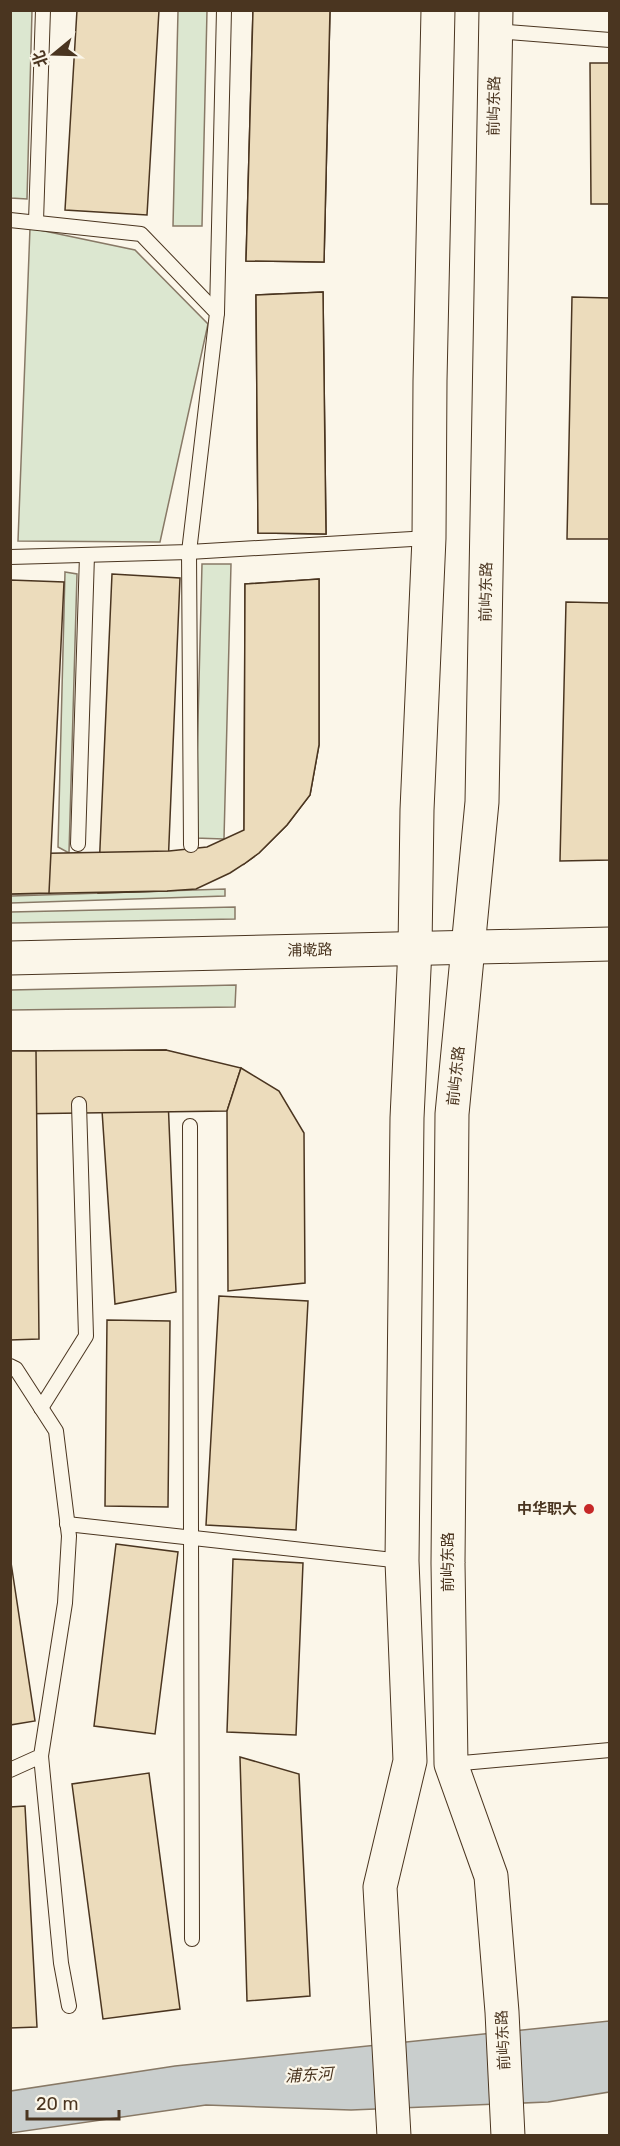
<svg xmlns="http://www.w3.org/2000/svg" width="620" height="2146" font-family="Rubik,'Noto Sans SC',sans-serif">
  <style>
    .green { fill: #dce7d0; stroke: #887966; stroke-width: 1.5 }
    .water { fill: #c9cecd; stroke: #887966; stroke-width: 1.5 }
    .building { fill: #ecdcbc; stroke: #4a3520; stroke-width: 1.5 }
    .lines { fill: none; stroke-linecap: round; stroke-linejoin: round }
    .service-casing { stroke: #4a3520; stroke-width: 16 }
    .tertiary-casing { stroke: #4a3520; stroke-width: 35 }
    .secondary-casing { stroke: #4a3520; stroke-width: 35 }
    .service { stroke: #fbf6e9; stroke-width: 14 }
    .tertiary { stroke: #fbf6e9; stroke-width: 33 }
    .secondary { stroke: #fbf6e9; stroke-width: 33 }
    .poi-dot { fill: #c62828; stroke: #fbf6e9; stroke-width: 2 }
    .labels { text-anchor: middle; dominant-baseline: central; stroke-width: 4.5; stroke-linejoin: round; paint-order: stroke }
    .street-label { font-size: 15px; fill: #4a3520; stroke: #fbf6e9 }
    .poi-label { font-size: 15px; font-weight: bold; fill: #4a3520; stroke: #fbf6e9; text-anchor: end }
    .water-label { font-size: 16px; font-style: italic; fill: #4a3520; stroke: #fbf6e9 }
  </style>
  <rect width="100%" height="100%" fill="#fbf6e9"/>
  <!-- green -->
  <g class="green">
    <polygon points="11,10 32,11 27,199 11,198"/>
    <polygon points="178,11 207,11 202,226 173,226"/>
    <polygon points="30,228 135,250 208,324 160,542 18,541"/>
    <polygon points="202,564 231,564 224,839 195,838"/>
    <polygon points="65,572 77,574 69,853 58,847"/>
    <polygon points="225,889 225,896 11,903 11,896"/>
    <polygon points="235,907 235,919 11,923 11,912"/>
    <polygon points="236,985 235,1007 11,1010 11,990"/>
  </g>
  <!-- water -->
  <polygon class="water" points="609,2021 609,2092 548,2102 351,2110 206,2105 11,2133 11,2091 175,2066"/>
  <!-- building -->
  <g class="building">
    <polygon points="77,10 159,10 147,215 65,210"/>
    <polygon points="253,10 330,10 324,262 246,261"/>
    <polygon points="253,10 330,10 324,262 246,261"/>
    <polygon points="590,63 610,63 610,204 591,204"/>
    <polygon points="323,292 326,534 258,533 256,295"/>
    <polygon points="323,292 326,534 258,533 256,295"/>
    <polygon points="572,297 610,298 610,539 567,539"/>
    <polygon points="112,574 180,578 167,891 98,893"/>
    <polygon points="319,579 319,745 310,795 287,825 259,853 244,864 245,584"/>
    <polygon points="319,579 319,745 310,795 287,825 259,853 244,864 230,873 196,889 167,891 10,894 10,854 169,851 207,847 244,830 245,584"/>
    <polygon points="10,580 64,582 49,893 10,894"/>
    <polygon points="566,602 610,603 610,860 560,861"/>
    <polygon points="166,1050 176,1292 115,1304 98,1051"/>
    <polygon points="166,1050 241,1068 227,1111 10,1114 10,1051"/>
    <polygon points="10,1051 36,1051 39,1339 10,1340"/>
    <polygon points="241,1068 279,1091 304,1133 305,1283 228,1291 227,1111"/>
    <polygon points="219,1296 308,1301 296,1530 206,1525"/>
    <polygon points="107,1320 170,1321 168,1507 105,1506"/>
    <polygon points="116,1544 178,1552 155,1734 94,1726"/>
    <polygon points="10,1556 35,1721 10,1725"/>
    <polygon points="233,1559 303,1563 296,1735 227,1732"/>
    <polygon points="240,1757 299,1774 310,1996 247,2001"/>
    <polygon points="149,1773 180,2009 103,2019 72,1784"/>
    <polygon points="25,1806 37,2027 10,2028 10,1807"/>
  </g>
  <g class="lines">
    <defs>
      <g id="service">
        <polyline points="495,31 610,40"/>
        <polyline points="10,220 141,234 217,313 189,552 191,845"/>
        <polyline points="36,221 43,10"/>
        <polyline points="217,313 224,10"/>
        <polyline points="10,557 189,552 429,538"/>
        <polyline points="78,844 87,555"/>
        <polyline points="190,1126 192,1939"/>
        <polyline points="10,1366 16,1369 56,1431 69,1536 65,1603 41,1756 10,1770"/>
        <polyline points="41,1408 86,1336 79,1104"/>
        <polyline points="67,1524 402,1561"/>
        <polyline points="41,1756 61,1963 69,2006"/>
        <polyline points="451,1764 610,1750"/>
      </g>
      <polyline id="tertiary" points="10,958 610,944"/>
      <g id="secondary">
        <polyline points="496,10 482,802 452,1114 448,1563 451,1764 491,1876 502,2012 508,2136"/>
        <polyline points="394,2136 380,1887 410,1761 402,1561 407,1118 415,948 417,810 429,538 430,381 438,10"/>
      </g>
    </defs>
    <!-- service casing -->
    <use href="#service" class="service-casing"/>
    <!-- tertiary casing -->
    <use href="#tertiary" class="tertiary-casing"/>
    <!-- secondary casing -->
    <use href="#secondary" class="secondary-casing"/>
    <!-- service -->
    <use href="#service" class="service"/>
    <!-- tertiary -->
    <use href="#tertiary" class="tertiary"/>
    <!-- secondary -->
    <use href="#secondary" class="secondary"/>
  </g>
  <!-- markers -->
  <circle class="poi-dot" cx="589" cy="1509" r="6"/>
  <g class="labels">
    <!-- street labels -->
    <g class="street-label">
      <text transform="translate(494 106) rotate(-89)">前屿东路</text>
      <text transform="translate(486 592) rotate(-89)">前屿东路</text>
      <text transform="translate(310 950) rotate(-1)">浦墘路</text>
      <text transform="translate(456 1076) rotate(-84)">前屿东路</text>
      <text transform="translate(448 1562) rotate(-90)">前屿东路</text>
      <text transform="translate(503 2040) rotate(-93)">前屿东路</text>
    </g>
    <!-- poi labels -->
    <g class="poi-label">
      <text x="577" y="1509">中华职大</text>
    </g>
    <!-- water labels -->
    <g class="water-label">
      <text transform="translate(309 2075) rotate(-3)">浦东河</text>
    </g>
  </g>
  <!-- border -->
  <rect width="620" height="2146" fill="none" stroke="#4a3520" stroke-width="24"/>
  <!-- north arrow -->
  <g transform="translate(54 54) rotate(251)" stroke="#fbf6e9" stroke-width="4.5" paint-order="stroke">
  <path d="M0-4.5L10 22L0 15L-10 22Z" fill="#4a3520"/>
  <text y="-9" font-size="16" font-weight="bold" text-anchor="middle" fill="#4a3520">北</text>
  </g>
  <!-- scale -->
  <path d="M27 2110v9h92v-9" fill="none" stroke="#4a3520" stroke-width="3"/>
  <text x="36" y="2110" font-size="18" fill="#4a3520" stroke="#fbf6e9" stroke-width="4.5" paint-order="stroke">20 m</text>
</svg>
